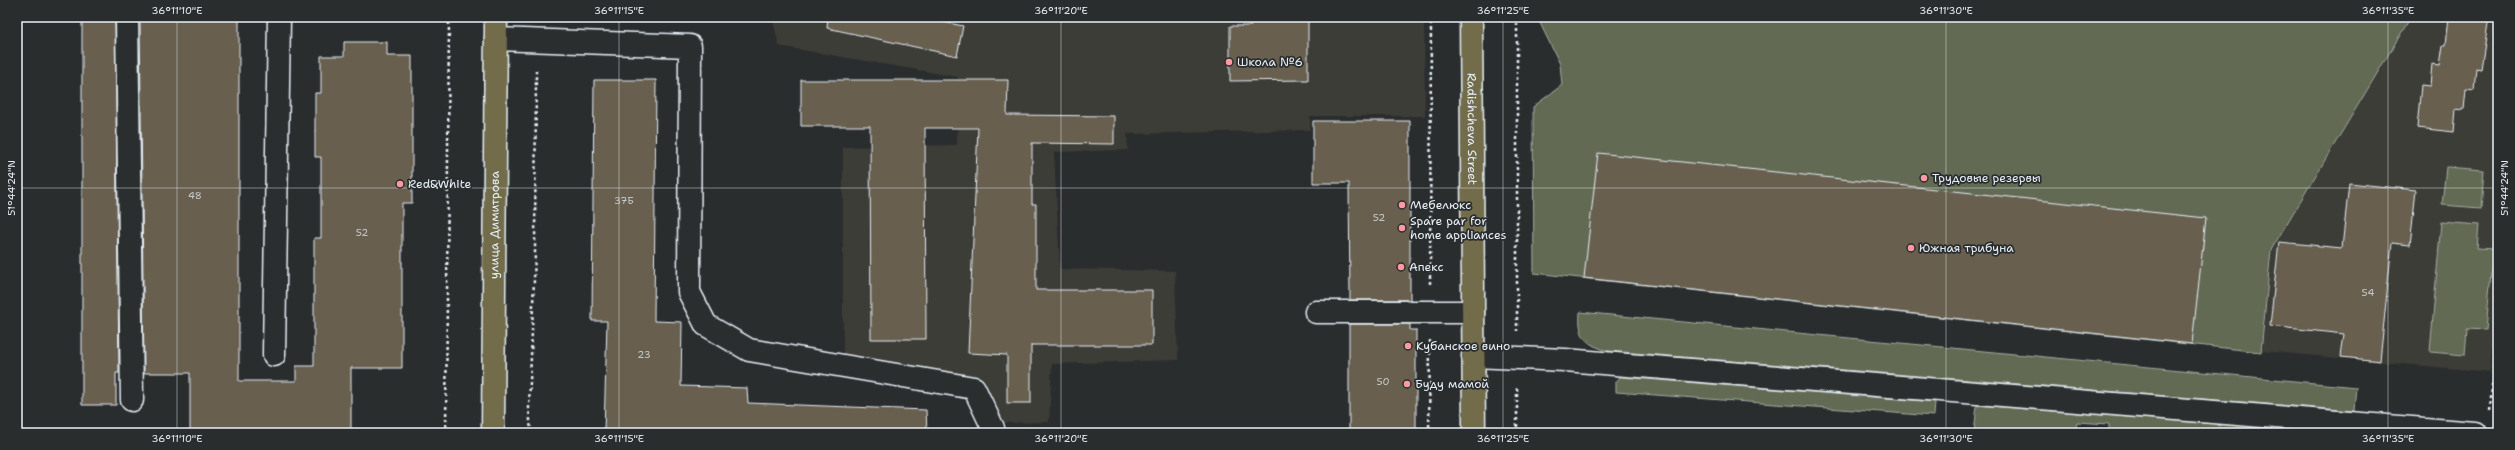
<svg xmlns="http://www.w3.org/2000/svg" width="2515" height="450" font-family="'Shantell Sans',sans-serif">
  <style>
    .built { fill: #3c3c38 }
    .green { fill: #626b52; stroke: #a5aea5 }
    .building { fill: #675f4f; stroke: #e8f1f8 }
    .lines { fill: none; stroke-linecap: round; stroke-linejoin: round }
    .minor-casing { stroke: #e8f1f8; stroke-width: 25 }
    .major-casing { stroke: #e8f1f8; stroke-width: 25 }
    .path { stroke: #e8f1f8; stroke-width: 2.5; stroke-dasharray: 3 3; stroke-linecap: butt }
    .minor { stroke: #2a2d2e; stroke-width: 22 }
    .major { stroke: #726c4b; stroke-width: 22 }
    .ticks { fill: none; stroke: #e8f1f8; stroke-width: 1; stroke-opacity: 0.45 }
    .poi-dot { fill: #ff9aa2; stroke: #2a2d2e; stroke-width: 1.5 }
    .labels { text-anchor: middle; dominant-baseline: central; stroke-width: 3.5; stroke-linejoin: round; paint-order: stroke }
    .number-label { font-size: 10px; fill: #c8ccce }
    .poi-label { font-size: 12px; fill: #e8f1f8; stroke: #2a2d2e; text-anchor: start }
    .street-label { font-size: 12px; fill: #e8f1f8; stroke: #2a2d2e }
    .neatline { fill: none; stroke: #e8f1f8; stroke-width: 1.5 }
    .ticks-label { font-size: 10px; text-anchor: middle; fill: #e8f1f8 }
  </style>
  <rect width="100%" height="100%" fill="#2a2d2e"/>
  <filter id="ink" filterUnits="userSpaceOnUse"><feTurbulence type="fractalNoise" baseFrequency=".025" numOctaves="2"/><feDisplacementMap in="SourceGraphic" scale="8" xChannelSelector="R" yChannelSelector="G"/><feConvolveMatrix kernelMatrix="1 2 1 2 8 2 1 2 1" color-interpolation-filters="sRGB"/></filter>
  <g filter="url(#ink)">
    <!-- built -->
    <g class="built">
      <polygon points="772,17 1424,17 1425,116 1310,116 1310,130 1127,134 1128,150 1054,152 1060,269 1175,271 1178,360 1052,364 1049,422 1005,423 981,377 843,353 843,147 957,145 958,77 779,46"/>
      <polygon points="2412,17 2498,17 2498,281 2490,372 2262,351 2272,250"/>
    </g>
    <!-- green -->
    <g class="green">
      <polygon points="1537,17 2411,17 2271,250 2261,352 1534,273 1533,107 1562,85 1560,64"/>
      <polygon points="2446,167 2484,170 2481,208 2442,205"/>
      <polygon points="2441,222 2479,225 2477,248 2493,249 2486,330 2467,329 2465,355 2430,352"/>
      <path d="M1580,312L2356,387L2354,411L1609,351C1585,345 1578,336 1580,312Z"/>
      <polygon points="1620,377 1935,402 1934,416 1616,392 1616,382"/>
      <polygon points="1977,405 2258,427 2257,433 2109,433 2109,424 2077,422 2075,433 1974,433"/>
      <polygon points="2278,429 2327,433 2277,433"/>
    </g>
    <!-- building -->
    <g class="building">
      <polygon points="82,17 115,17 119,373 116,373 116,405 82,405"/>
      <polygon points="140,17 239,17 239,381 296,381 296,366 314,366 314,238 321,238 321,157 315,157 315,93 321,93 321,56 344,56 344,42 387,42 387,56 412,56 412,203 402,203 402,368 351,368 351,433 190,433 190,373 144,373"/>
      <polygon points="828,17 919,17 963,26 957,56 827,28"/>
      <polygon points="1251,17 1308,17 1308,80 1230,81 1230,26 1251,26"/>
      <polygon points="2449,17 2489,17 2481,69 2476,68 2474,90 2466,89 2464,110 2456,109 2454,132 2417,128 2421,85 2430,86 2432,64 2440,65 2443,45 2446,45"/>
      <polygon points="594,80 656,80 654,321 682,322 681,386 747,388 748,403 926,410 927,433 604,433 607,321 592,321"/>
      <polygon points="801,80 1008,80 1007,115 1114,116 1114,144 1032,143 1032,204 1036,204 1036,290 1152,290 1152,345 1031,345 1031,403 1007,403 1007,355 968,353 978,128 925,128 926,339 871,339 870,126 801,126"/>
      <polygon points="1313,121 1410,121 1410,300 1350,300 1349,183 1313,183"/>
      <polygon points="1598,153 2206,218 2192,344 1584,278"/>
      <polygon points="2349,183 2416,190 2410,245 2392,243 2380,361 2341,357 2344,334 2270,326 2279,242 2342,248"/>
      <polygon points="1349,324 1410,324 1410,330 1416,330 1416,433 1349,433"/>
    </g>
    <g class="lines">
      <defs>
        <g id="minor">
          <polyline points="127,17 132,400"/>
          <polyline points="496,39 690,46 689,292 706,325 749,350 974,388 993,428 993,433"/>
          <polyline points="1316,312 1473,312"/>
          <polyline points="274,355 279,17"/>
          <polyline points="1473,356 1565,360 2475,433"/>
        </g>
        <g id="major">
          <path id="s1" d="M1471,17L1474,433"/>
          <path id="s2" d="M493,433L496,17"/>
        </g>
      </defs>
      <!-- minor casing -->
      <use href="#minor" class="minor-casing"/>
      <!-- major casing -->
      <use href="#major" class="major-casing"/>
      <!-- path -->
      <g class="path">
        <polyline points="1517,17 1517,331"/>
        <polyline points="1430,284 1431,17"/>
        <polyline points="2490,411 2498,312"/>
        <polyline points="446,433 449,17"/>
        <polyline points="531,433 529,408 535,254 536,68"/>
        <polyline points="1429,433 1430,339"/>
        <polyline points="1517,433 1517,386"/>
      </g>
      <!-- minor -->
      <use href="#minor" class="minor"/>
      <!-- major -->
      <use href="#major" class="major"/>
    </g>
  </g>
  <!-- ticks -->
  <path class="ticks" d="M177,17V433M619,17V433M1061,17V433M1503,17V433M1946,17V433M2388,17V433M17,188H2498"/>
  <!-- markers -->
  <g class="poi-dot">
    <circle cx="1229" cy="62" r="4"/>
    <circle cx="1924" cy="178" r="4"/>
    <circle cx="400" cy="184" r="4"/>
    <circle cx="1402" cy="205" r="4"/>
    <circle cx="1402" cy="228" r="4"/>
    <circle cx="1911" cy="248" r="4"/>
    <circle cx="1401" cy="267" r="4"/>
    <circle cx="1408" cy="346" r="4"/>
    <circle cx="1407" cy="384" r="4"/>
  </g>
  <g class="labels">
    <!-- number labels -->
    <g class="number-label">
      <text x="195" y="195">48</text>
      <text x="624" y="200">37Б</text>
      <text x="1379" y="217">52</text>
      <text x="362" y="232">52</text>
      <text x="2368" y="292">54</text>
      <text x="644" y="354">23</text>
      <text x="1383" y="381">50</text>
    </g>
    <!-- poi labels -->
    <g class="poi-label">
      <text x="1237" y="62">Школа №6</text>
      <text x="1932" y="178">Трудовые резервы</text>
      <text x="408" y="184">Red&amp;White</text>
      <text x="1410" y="205">Мебелюкс</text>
      <text x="1410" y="221">Spare par for<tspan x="1410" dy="14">home appliances</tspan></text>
      <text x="1919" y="248">Южная трибуна</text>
      <text x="1409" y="267">Апекс</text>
      <text x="1416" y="346">Кубанское вино</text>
      <text x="1415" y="384">Буду мамой</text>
    </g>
    <!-- street labels -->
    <g class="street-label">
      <text stroke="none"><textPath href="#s1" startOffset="112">Radishcheva Street</textPath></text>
      <text stroke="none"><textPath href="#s2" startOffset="208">улица Димитрова</textPath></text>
    </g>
  </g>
  <!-- margin -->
  <rect width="2515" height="450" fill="none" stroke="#2a2d2e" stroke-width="44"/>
  <rect x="22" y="22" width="2471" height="406" class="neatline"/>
  <g class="ticks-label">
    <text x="177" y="14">36°11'10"E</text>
    <text x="619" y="14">36°11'15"E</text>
    <text x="1061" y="14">36°11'20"E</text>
    <text x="1503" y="14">36°11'25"E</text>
    <text x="1946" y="14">36°11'30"E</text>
    <text x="2388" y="14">36°11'35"E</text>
    <text transform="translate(11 188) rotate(-90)" y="4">51°44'24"N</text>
    <text transform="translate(2504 188) rotate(-90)" y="4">51°44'24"N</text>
    <text x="177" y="442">36°11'10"E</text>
    <text x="619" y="442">36°11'15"E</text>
    <text x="1061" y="442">36°11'20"E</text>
    <text x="1503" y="442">36°11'25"E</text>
    <text x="1946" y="442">36°11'30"E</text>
    <text x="2388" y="442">36°11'35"E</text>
  </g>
</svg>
